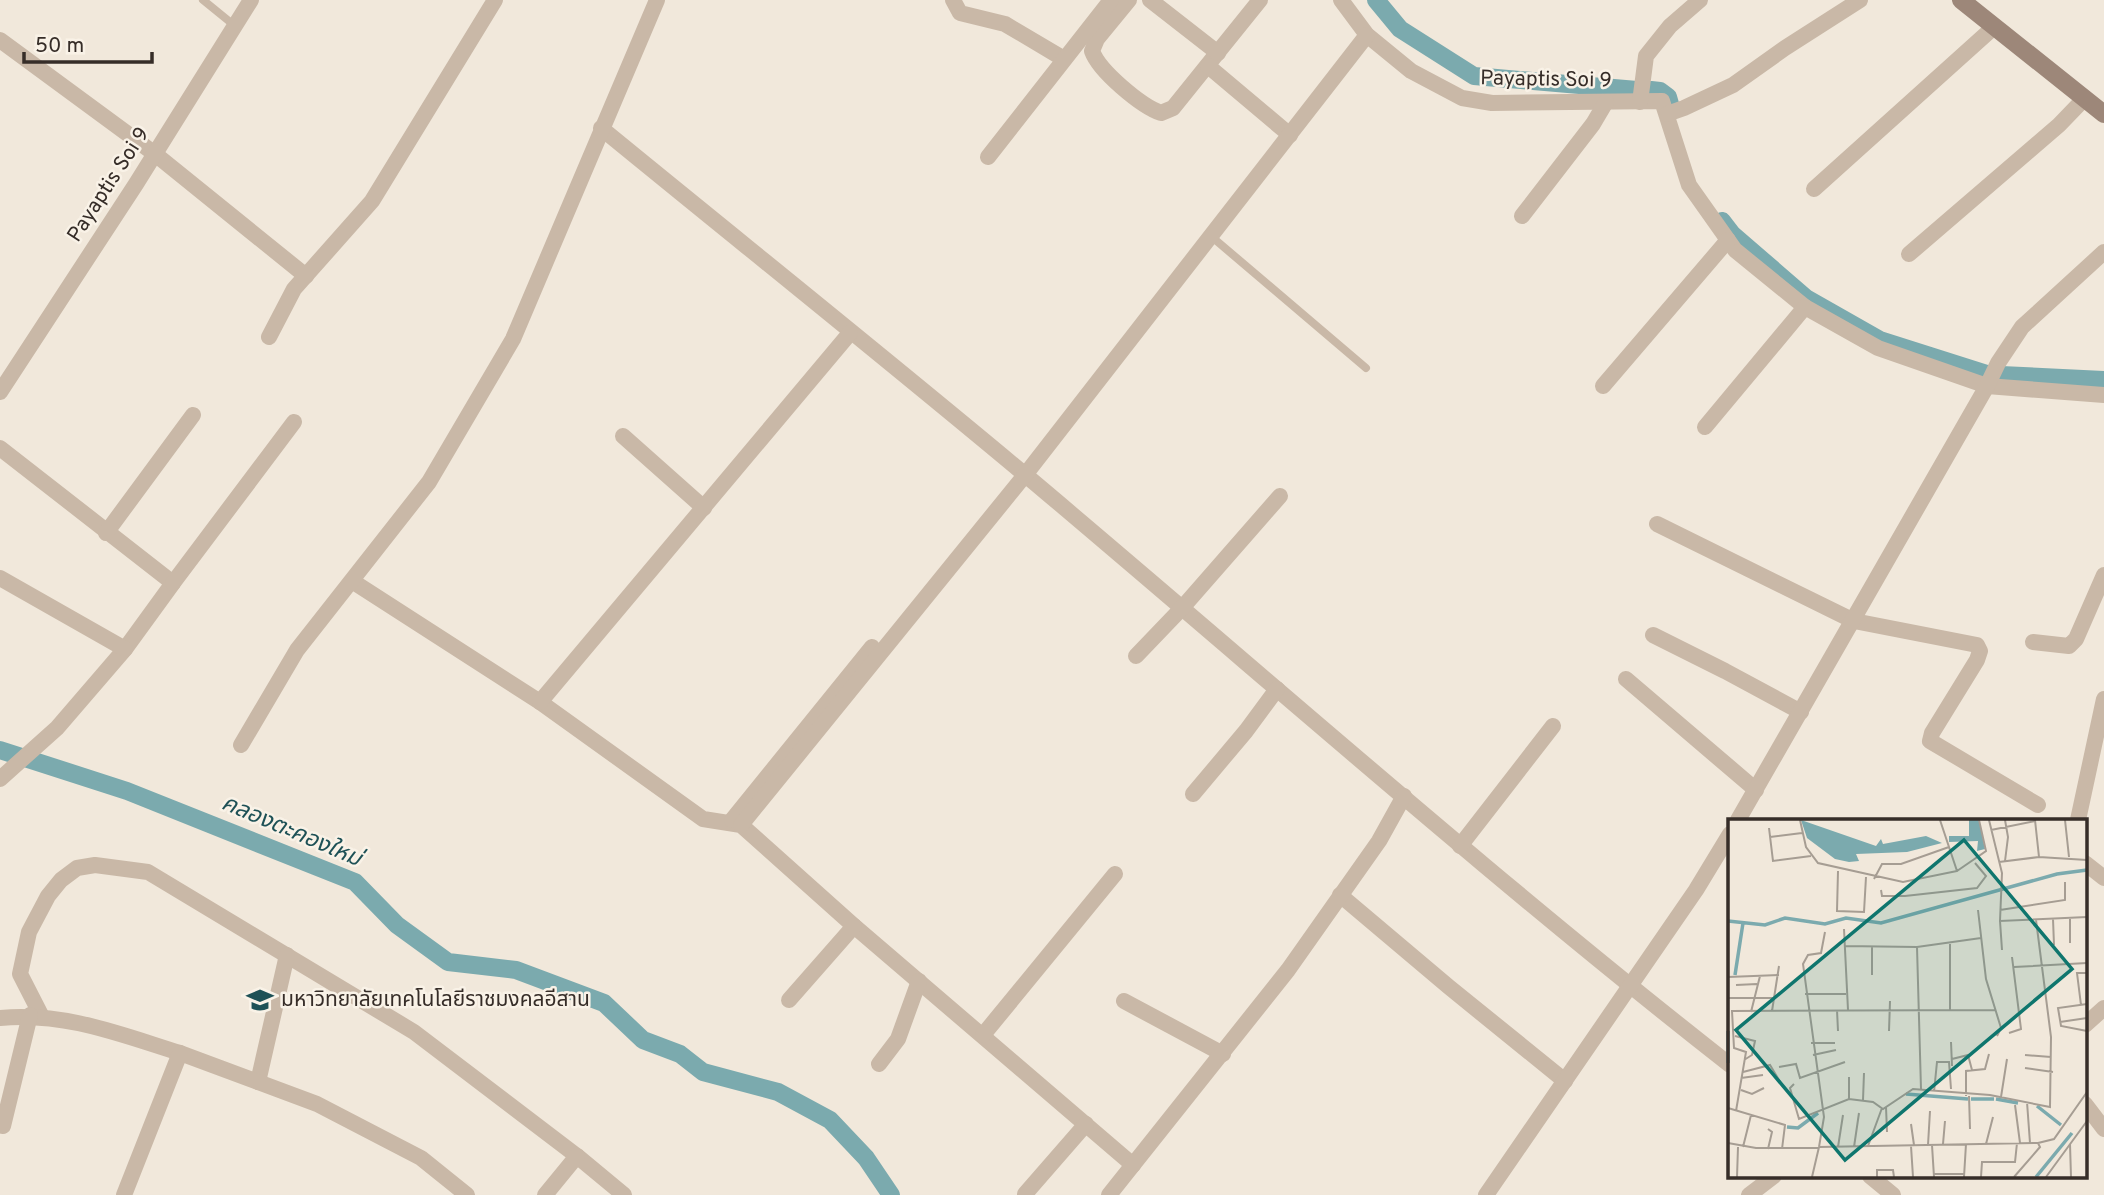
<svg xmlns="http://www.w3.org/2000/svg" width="2104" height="1195" font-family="Overpass,'Noto Sans Thai',sans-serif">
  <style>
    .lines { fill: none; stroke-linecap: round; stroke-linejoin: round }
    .canal { stroke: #7baaae; stroke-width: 18 }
    .lane { stroke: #c9b8a7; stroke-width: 8 }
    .street { stroke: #c9b8a7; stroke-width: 16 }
    .secondary { stroke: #9d8779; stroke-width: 18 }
    .labels { text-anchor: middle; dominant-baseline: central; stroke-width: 5; stroke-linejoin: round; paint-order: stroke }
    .street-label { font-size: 21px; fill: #362d28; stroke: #f9f2e7 }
    .poi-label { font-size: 21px; fill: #362d28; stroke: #f9f2e7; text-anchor: start }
    .water-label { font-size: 23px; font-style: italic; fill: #1e5156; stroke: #f9f2e7 }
    .inset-river { fill: none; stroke: #7baaae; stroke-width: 3.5 }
    .inset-road { fill: none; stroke: #a69d93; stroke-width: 2 }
    .view { fill: #0f766e; fill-opacity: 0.15; stroke: #0f766e; stroke-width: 3.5 }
    .inset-edge { fill: none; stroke: #362d28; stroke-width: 3.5 }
  </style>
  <rect width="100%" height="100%" fill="#f1e8db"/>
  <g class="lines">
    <!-- canal -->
    <g class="canal">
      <polyline points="1376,0 1400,29 1474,76 1637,90"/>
      <polyline points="1651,90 1660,91 1668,97 1670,104"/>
      <polyline points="1722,221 1732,234 1806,298 1880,340 1987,374"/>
      <polyline points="2001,375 2104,380"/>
      <polyline points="0,750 127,791 355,882 397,925 448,962 516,970 604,1003 643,1040 680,1054 703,1072 778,1092 830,1120 866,1158 891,1195"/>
    </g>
    <!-- lane -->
    <g class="lane">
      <polyline points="203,0 235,26"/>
      <polyline points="1212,237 1366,368"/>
    </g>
    <!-- street -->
    <g class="street">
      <polyline points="953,0 960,13 1005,24 1064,59"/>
      <path d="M1129,0L1097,39L1092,51C1099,71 1141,106 1161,113L1173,108L1260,0"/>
      <polyline points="1150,0 1218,53"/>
      <polyline points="1341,0 1367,35 1411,71 1462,98 1492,103 1662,101 1689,185 1735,250 1805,307 1878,348 1987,386 2104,395"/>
      <polyline points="0,40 155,154 306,276"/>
      <polyline points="1208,66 1290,135"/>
      <polyline points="1640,102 1646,56 1670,26 1700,0"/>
      <polyline points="1667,114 1684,108 1733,85 1785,48 1860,0"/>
      <path d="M601,128C744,245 888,360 1029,478C1262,674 1490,877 1730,1065"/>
      <polyline points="988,157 1111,0"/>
      <polyline points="1814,189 1994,27"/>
      <polyline points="1522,216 1593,124 1606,102"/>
      <polyline points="1909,254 2059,125 2085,98"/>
      <polyline points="269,337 294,289 372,201 495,0"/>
      <polyline points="1603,386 1728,240"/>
      <polyline points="0,392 136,184 251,0"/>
      <polyline points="1705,427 1805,307"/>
      <polyline points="623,436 704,508"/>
      <polyline points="0,448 173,583 125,649 57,728 0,779"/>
      <polyline points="1657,524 1854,621 1977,645 1980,651 1977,660 1932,733 1930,741 2038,805"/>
      <polyline points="106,533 193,415"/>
      <polyline points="0,578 125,649"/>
      <polyline points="352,581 540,702 703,819 741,825 854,926 1133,1165"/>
      <polyline points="173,583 294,422"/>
      <polyline points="1653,635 1725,671 1801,712"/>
      <polyline points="2033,642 2069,646 2076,639 2104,575"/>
      <polyline points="1136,656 1182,608 1280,496"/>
      <polyline points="1626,679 1756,790"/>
      <polyline points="540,702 850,333"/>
      <polyline points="241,745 297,650 429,482 513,339 657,0"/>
      <polyline points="1193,794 1246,731 1277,689"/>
      <polyline points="732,820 872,647"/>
      <polyline points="1738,820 1987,386 1998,363 2022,327 2104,252"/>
      <polyline points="2078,820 2104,699"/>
      <polyline points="741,825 1025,475 1367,35"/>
      <polyline points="1460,846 1553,726"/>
      <polyline points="2085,863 2104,878"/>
      <polyline points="1340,895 1449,987 1565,1081"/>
      <polyline points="789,1000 854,926"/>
      <polyline points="1124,1001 1223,1054"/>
      <polyline points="42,1017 20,974 29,932 48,896 61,880 77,868 95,865 148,872 414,1032 577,1156 624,1195"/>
      <path d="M0,1018C65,1012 119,1034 180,1053"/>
      <polyline points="2085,1025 2104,1008"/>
      <polyline points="983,1035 1115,874"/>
      <polyline points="879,1064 898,1039 919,981"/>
      <polyline points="258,1082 287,955"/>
      <polyline points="2085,1104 2104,1129"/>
      <polyline points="3,1126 30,1015"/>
      <polyline points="1870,1176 1893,1195"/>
      <polyline points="1025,1194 1086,1124"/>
      <polyline points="124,1195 180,1053 317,1104 421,1158 467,1195"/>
      <polyline points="545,1195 577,1156"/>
      <polyline points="1109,1195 1288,970 1379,841 1404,796"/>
      <polyline points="1486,1195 1696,890 1730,834"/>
      <polyline points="1749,1195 1774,1176"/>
    </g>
    <!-- secondary -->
    <polyline class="secondary" points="1961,0 2104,114"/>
  </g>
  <!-- icons -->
  <defs>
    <symbol id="university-bare" viewBox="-9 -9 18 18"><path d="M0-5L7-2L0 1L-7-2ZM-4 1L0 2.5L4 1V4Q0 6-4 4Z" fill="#1e5156" stroke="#f9f2e7" stroke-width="2.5" paint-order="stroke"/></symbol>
  </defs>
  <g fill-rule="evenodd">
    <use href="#university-bare" x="241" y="981" width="38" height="38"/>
  </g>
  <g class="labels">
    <!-- street labels -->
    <g class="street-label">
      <text transform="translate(1546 80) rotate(1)">Payaptis Soi 9</text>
      <text transform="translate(109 185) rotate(-57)">Payaptis Soi 9</text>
    </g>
    <!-- poi labels -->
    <g class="poi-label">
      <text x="281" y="1000">มหาวิทยาลัยเทคโนโลยีราชมงคลอีสาน</text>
    </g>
    <!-- water labels -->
    <g class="water-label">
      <text transform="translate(291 832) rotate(23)">คลองตะคองใหม่</text>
    </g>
  </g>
  <!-- overview -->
  <g transform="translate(1728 819)">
    <rect width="359" height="359" fill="#f1e8db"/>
    <path d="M73,1L148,27L153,20L155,25L198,17L214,24L179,33L128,35L131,42L121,43L107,40L79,19ZM241,1H251L257,30L249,32L250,22L221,23V17H241Z" fill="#7baaae"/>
    <path class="inset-river" d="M0,102L37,106L57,99L97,105L118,99L153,104L329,55L359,51M7,156L15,104M0,212V244M178,275L240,280M243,280H266M268,280L290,284M309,287L333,306M59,308L70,309L90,294M308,358L344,314"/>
    <path class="inset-road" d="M72,1L78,28L90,44L175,63L229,52L212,1M261,1L274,54L272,102L359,98M307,1L311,38M337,1L341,38M41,9L45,42L83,37M263,11L307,2M42,18L74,14M277,42L280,18L277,1M271,43L311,38L359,41M110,52L109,92L136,93L138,58M229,52L258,32L251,1M146,60L154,45H173L221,28M153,71L154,77H177L249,69L258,57L247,44M250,91L258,160L273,209L269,217M272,91L337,81V63M342,99V124M325,100L326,126M272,102L274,131M116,110L120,191M116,127L189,128L253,119M144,127V156M189,128L193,270M286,148L359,144M0,158L51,156M8,166L29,165M77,175H118M0,179H47M359,185L330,189L333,207L359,212M353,186L349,154H359M109,191L110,212M222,191V123M44,192L51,147M23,193L32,157M332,203L359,199M161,212L162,182M281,214L293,210L284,138M7,217L27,222L24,236L16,241M223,223L224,247M83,224H107M85,236L108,231M297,236L323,238M224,240L240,236L244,251M51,248L68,245L72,259L117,243M297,249L325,253M15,253L42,246L54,266M121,258V280M13,259L35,256M66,265L62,269L71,300L121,280L145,283L155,290L185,270L262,276L322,288L323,218L308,101M13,271L24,275L36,269M206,273L209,243H221L223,270M238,277V252L257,250L261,235M241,277L242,310M273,278L279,240M135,281L136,254M299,283L302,324M287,286L292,324M158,288L159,313M0,289L57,306L54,330M8,292L18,233L6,229L4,192L267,191M183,305L186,326M0,324L28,329H90M310,324L326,320L359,273M215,325L217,302M258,325L265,298M342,325L343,358M200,326L202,292M204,326L206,358M140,327L154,289M183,327L185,358M15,328L23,296M91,328L96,298L75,145L80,136L93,134L97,113M110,328L115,296M126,328L131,294M40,330L44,313L40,310M206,355H237M9,358L10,328M84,358L91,328L310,324L312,328L286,358M149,358V351H165L166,358M236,358L238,325M253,358L254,343H287L289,324M318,358L359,302"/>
    <path class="view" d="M236,21L344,150L117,341L8,211Z"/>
    <rect width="359" height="359" class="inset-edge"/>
  </g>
  <!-- scale -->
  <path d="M24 52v10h128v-10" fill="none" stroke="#362d28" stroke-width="3.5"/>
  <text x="35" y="52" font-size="21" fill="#362d28" stroke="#f9f2e7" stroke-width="5" paint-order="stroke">50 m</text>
</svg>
